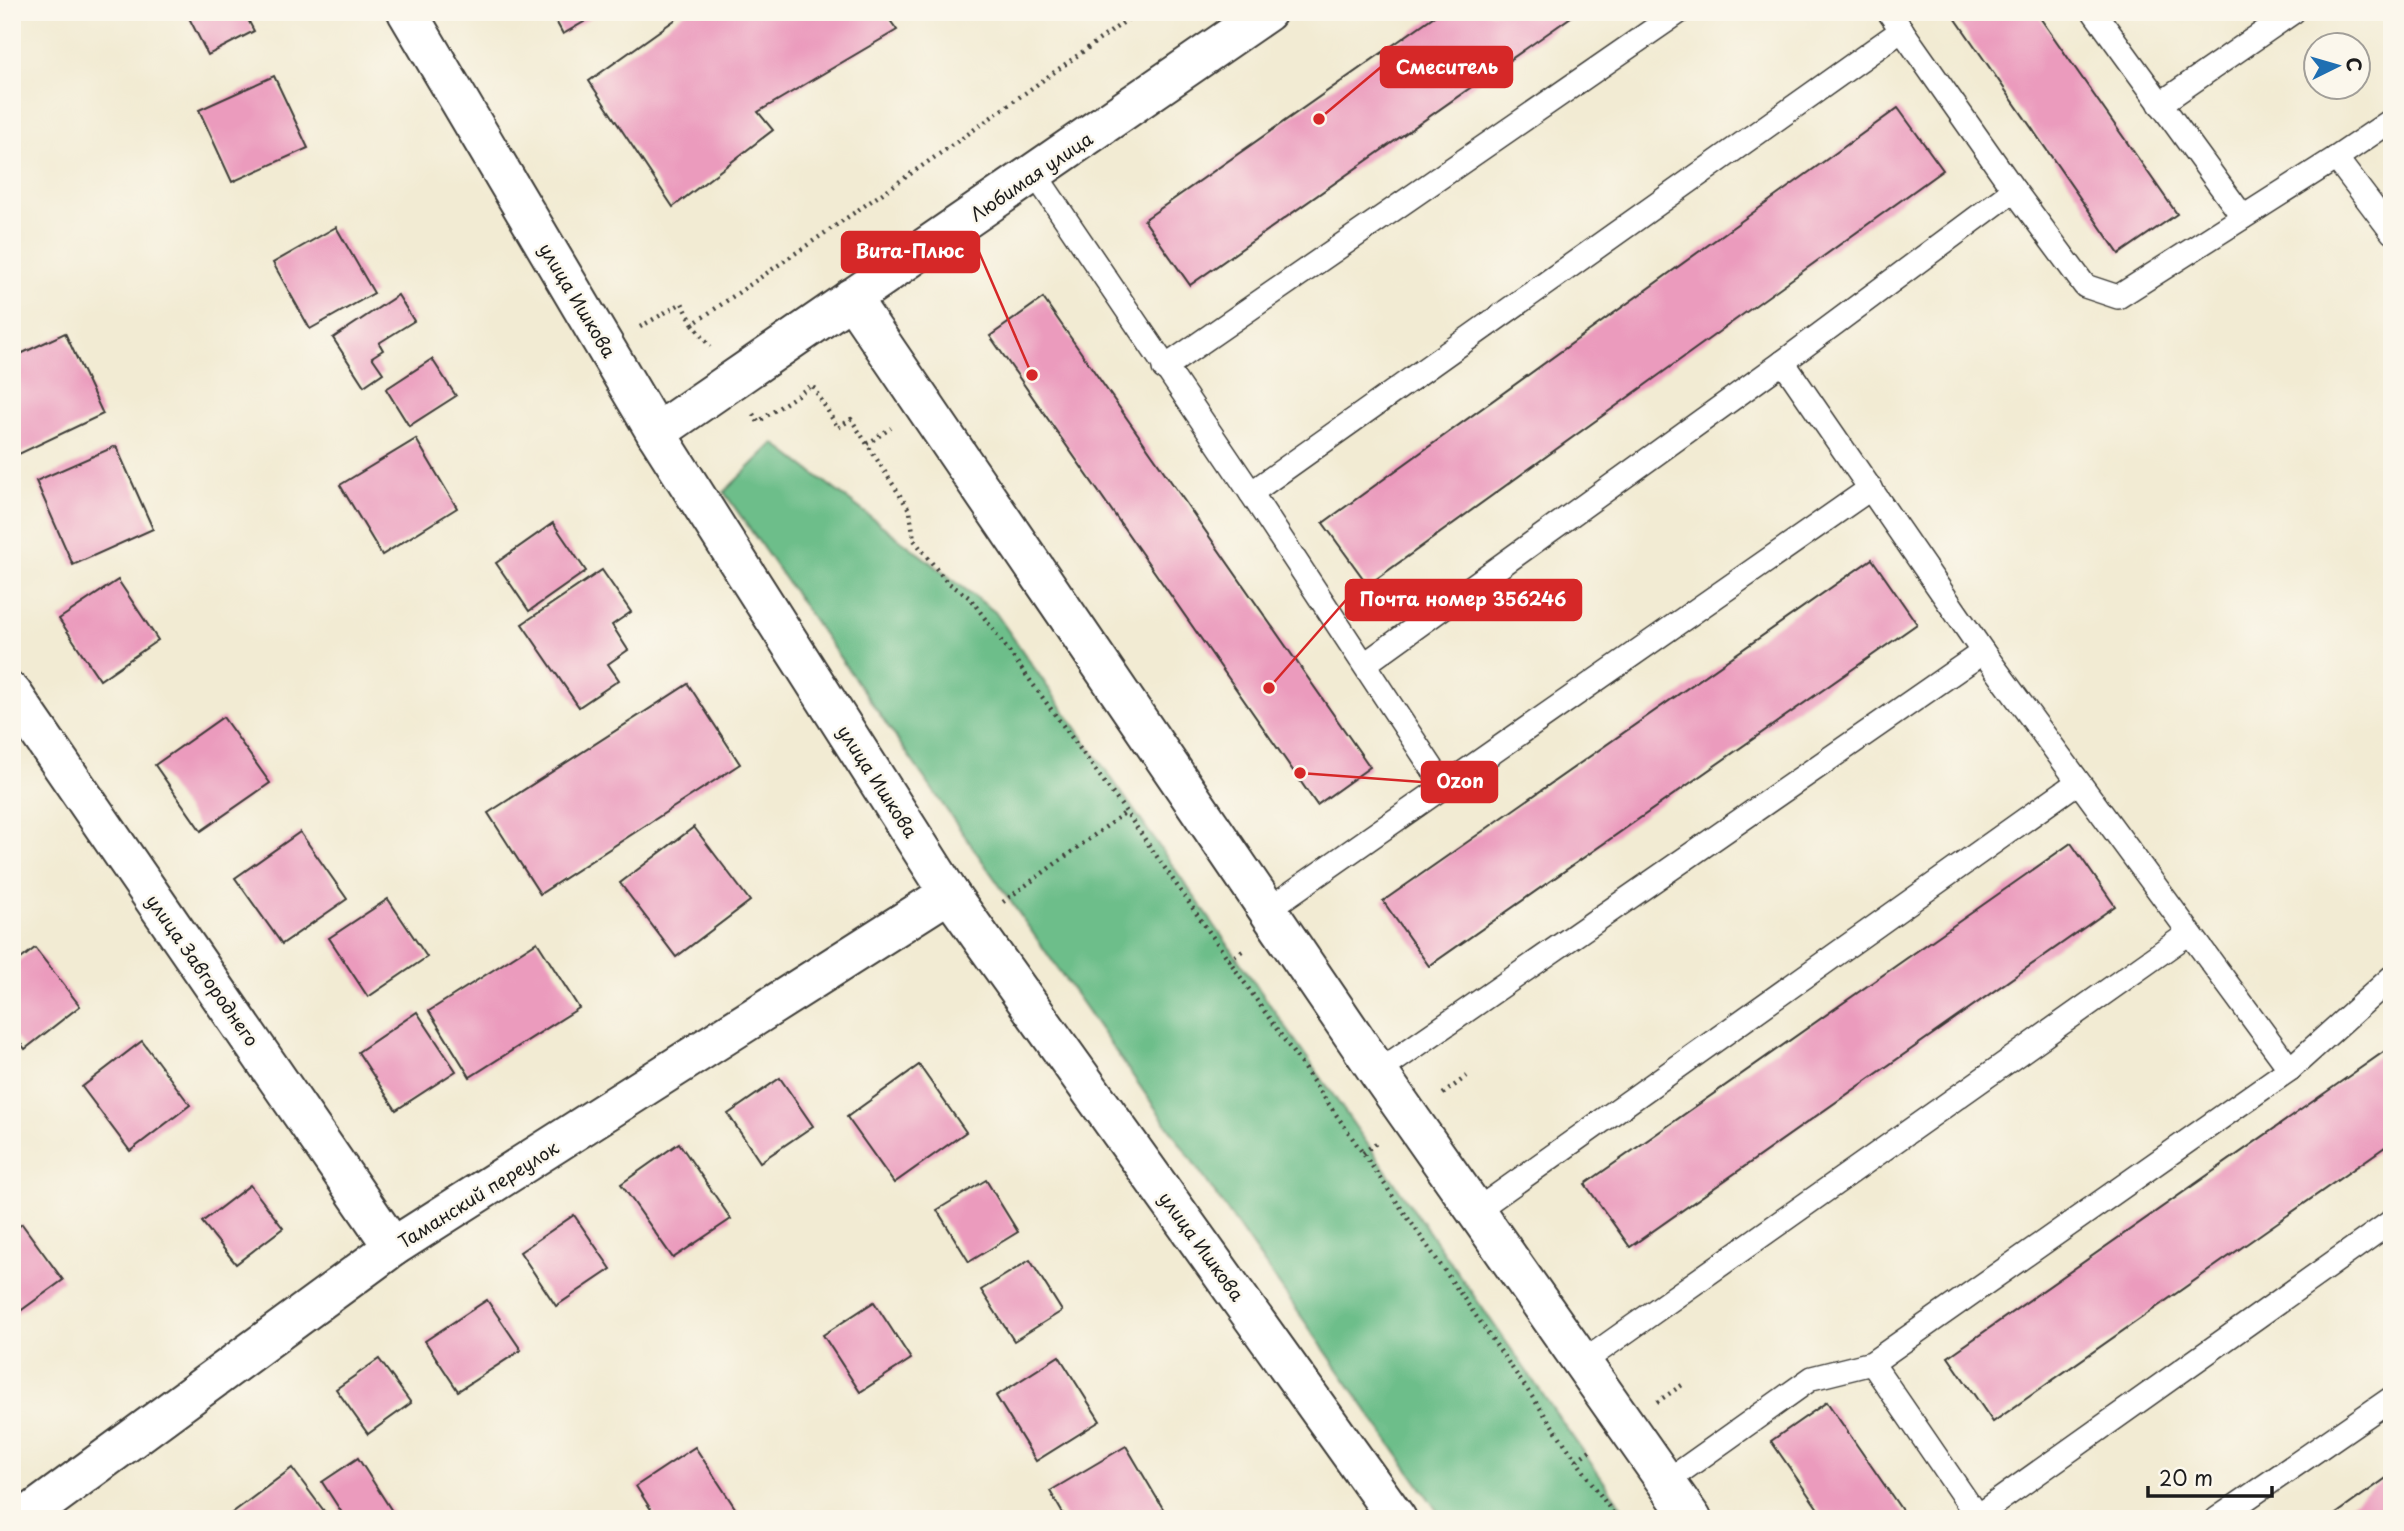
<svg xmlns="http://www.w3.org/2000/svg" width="2404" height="1531" font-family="'Playpen Sans',sans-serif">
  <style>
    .forest { fill: #6dbe8a; stroke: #446d53; stroke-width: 2 }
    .building { fill: #eb9bbd }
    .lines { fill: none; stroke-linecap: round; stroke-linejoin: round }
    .service-casing { stroke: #3c3b37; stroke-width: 26 }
    .minor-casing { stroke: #3c3b37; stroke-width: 42 }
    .path { stroke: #3c3b37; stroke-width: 4.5; stroke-dasharray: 2 5; stroke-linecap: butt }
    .service { stroke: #fff; stroke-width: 23 }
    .minor { stroke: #fff; stroke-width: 38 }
    .labels { text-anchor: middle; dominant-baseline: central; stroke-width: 5; stroke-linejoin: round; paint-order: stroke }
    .street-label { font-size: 18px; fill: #1c1c1c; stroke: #fbf7ec }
    .leader { fill: none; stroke: #d62828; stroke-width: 2.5 }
    .callout-dot { fill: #d62828; stroke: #fbf7ec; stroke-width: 2.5 }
    .callout { fill: #d62828; stroke: #d62828; stroke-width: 2.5 }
    .callout-label { font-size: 19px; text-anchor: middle; font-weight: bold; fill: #fff }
  </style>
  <rect width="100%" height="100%" fill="#fbf7ec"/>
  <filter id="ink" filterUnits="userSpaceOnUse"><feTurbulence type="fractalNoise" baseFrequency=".0143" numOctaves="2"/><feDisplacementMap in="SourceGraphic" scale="14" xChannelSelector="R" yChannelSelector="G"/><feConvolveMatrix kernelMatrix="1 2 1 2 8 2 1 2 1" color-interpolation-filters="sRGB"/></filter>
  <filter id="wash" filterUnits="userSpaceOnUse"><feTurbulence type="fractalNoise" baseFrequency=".00686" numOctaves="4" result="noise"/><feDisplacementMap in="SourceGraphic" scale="28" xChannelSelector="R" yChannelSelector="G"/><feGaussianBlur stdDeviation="1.57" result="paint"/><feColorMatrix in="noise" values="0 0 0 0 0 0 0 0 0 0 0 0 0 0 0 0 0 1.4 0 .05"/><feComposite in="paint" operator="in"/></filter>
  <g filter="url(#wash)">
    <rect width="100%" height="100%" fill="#f2ebd3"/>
    <!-- forest -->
    <polygon class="forest" points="774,443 995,612 1630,1519 1443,1519 724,492"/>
    <g id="blocks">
      <!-- building -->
      <g class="building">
        <polygon points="186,12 244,12 254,31 208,55"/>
        <polygon points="551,12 601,12 563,34"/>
        <polygon points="686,12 884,12 897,30 758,112 773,130 673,207 589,81"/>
        <polygon points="1440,12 1578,12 1190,285 1144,220"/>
        <polygon points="1951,12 2036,12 2177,214 2119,254"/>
        <polygon points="274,76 308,148 232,182 199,110"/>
        <polygon points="1898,108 1943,170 1368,585 1323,523"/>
        <polygon points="336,227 374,293 310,329 273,263"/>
        <polygon points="398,295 414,321 379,343 383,350 372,357 383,373 364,386 333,338"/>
        <polygon points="1043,298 1370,767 1317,805 990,336"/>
        <polygon points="65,333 103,414 19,454 12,439 12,358"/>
        <polygon points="432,359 456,396 409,426 386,389"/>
        <polygon points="416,439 457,508 382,555 340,485"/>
        <polygon points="116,446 153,529 73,565 36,481"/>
        <polygon points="553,523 586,571 529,611 496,563"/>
        <polygon points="1872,559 1917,624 1429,966 1383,901"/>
        <polygon points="602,570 631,612 612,625 628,650 608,664 619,680 579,707 522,624"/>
        <polygon points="118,580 158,640 100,680 59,619"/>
        <polygon points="688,684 740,764 540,894 488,813"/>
        <polygon points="223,717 270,783 201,831 155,765"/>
        <polygon points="694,827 750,901 676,957 620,883"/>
        <polygon points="300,832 347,899 282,944 235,878"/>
        <polygon points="2071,843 2115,906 1630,1247 1585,1184"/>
        <polygon points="388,899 427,957 368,997 329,938"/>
        <polygon points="537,942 579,1008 470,1077 429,1011"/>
        <polygon points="35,948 80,1006 25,1049 12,1032 12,966"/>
        <polygon points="417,1012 456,1071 396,1110 358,1052"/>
        <polygon points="142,1041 190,1105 130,1151 82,1087"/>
        <polygon points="2392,1046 2392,1142 1993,1422 1948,1357"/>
        <polygon points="919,1065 966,1132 894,1183 847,1117"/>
        <polygon points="780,1078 813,1126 760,1162 728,1114"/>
        <polygon points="679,1143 731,1219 673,1258 621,1184"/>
        <polygon points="986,1180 1018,1232 969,1262 937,1210"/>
        <polygon points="250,1185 283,1228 236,1264 202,1222"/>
        <polygon points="574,1215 611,1269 556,1306 520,1252"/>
        <polygon points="22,1224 63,1280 12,1317 12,1232"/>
        <polygon points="1030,1260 1062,1311 1014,1341 981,1290"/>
        <polygon points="487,1300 521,1350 458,1391 425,1341"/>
        <polygon points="874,1302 911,1359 860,1392 823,1335"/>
        <polygon points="1059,1356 1100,1421 1036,1461 996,1396"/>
        <polygon points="379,1359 411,1403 368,1434 336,1389"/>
        <polygon points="1827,1402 1908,1519 1825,1519 1771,1441"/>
        <polygon points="1126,1446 1168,1517 1066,1519 1050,1491"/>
        <polygon points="695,1447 741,1517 738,1519 657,1519 636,1486"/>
        <polygon points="358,1458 397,1519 346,1519 322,1482"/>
        <polygon points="292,1468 330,1519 224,1519"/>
        <polygon points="2392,1474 2392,1519 2329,1519"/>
      </g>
    </g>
  </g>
  <g filter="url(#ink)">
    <use href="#blocks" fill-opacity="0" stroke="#3c3b37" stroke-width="2"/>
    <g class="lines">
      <defs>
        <g id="service">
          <polyline points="2094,12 2243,217"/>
          <polyline points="2160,104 2293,12"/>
          <polyline points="2336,158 2392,232"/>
          <polyline points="1035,174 1251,493 1444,786"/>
          <polyline points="2014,190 2085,286 2118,297 2336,158 2392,120"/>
          <polyline points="1783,362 1983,652 2290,1069"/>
          <polyline points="1164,368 1679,12"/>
          <polyline points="1251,493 1902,30"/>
          <polyline points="1365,664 1783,362 2014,190 1889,12"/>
          <polyline points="1267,910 1871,488"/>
          <polyline points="1378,1072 1983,652"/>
          <polyline points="1477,1210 2078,782"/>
          <polyline points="1583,1362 2189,933"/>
          <polyline points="1872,1363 1979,1519"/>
          <polyline points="1666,1482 1812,1378 1872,1363 2290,1069 2392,977"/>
          <polyline points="1977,1516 2392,1221"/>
          <polyline points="2217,1519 2392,1398"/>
        </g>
        <g id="minor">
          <polyline points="407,12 656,433 949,893 1397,1519"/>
          <polyline points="851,298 1378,1072 1692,1519"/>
          <polyline points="656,433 1267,12"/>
          <polyline points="12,693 393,1247"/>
          <polyline points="23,1519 393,1247 949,893"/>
        </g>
      </defs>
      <!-- service casing -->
      <use href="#service" class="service-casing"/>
      <!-- minor casing -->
      <use href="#minor" class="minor-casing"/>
      <!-- path -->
      <g class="path">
        <polyline points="693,324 710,347"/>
        <polyline points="640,327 682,303 693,324 961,139 1138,12"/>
        <polyline points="753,414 758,422 812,385 838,428 851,419 910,511 914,540 946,581 970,598 1126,812 1617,1519"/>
        <polyline points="867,444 891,428"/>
        <polyline points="1003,902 1126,812"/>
        <polyline points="1229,960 1245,949"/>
        <polyline points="1443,1094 1467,1076"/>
        <polyline points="1363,1153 1379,1141"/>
        <polyline points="1657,1402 1685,1383"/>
        <polyline points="1577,1460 1593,1448"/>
      </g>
      <!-- service -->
      <use href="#service" class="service"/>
      <!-- minor -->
      <use href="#minor" class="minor"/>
    </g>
  </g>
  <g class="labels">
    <!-- street labels -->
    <g class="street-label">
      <text transform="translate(1031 176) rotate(-34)">Любимая улица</text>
      <text transform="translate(578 300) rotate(59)">улица Ишкова</text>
      <text transform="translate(878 781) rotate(57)">улица Ишкова</text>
      <text transform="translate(203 970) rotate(55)">улица Завгороднего</text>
      <text transform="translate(478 1194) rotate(-32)">Таманский переулок</text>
      <text transform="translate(1202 1246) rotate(54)">улица Ишкова</text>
    </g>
  </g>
  <!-- callouts -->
  <path class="leader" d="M1319 119L1381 67M1032 375L979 252M1269 688L1346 600M1300 773L1422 782"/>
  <g class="callout-dot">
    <circle cx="1319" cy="119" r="7"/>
    <circle cx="1032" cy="375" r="7"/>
    <circle cx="1269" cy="688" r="7"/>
    <circle cx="1300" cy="773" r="7"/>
  </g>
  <g class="callout">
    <rect x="1381" y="47" width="131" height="40" rx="7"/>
    <rect x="842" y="232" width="137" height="40" rx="7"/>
    <rect x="1346" y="580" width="235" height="40" rx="7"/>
    <rect x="1422" y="762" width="75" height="40" rx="7"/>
  </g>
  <g class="callout-label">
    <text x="1447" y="74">Смеситель</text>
    <text x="910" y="258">Вита-Плюс</text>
    <text x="1463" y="606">Почта номер 356246</text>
    <text x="1460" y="788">Ozon</text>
  </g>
  <!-- margin -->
  <rect width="2404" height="1531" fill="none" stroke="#fbf7ec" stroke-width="42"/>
  <!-- north arrow -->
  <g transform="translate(2337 66) rotate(85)"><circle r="33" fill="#fbf7ec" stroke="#a29f99" stroke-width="2"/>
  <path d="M0-5L12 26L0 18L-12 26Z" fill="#1f6fb2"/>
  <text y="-10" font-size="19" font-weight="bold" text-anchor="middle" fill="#1c1c1c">С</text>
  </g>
  <!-- scale -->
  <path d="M2148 1486v10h124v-10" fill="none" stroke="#1c1c1c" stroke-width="3.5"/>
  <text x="2159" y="1486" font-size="21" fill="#1c1c1c" stroke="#fbf7ec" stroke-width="5" paint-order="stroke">20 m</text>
</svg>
